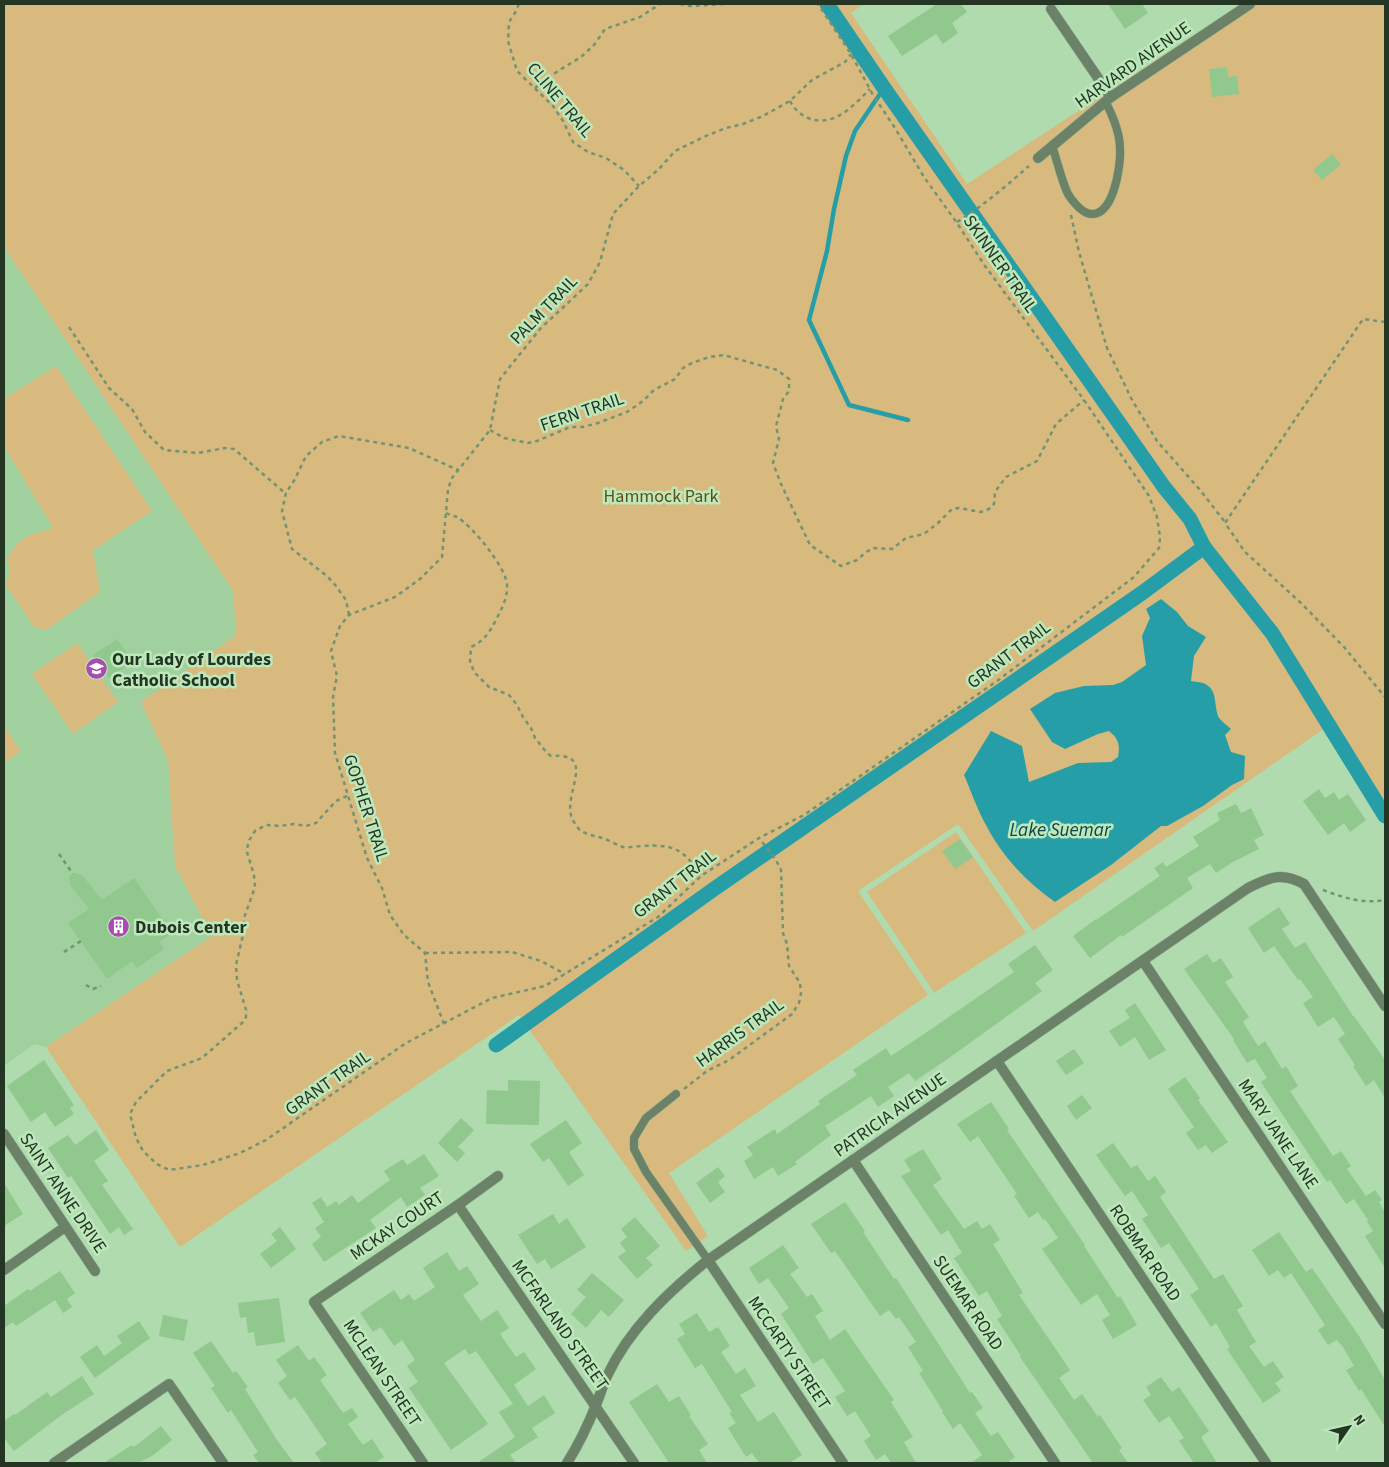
<svg xmlns="http://www.w3.org/2000/svg" width="1389" height="1467" font-family="'Source Sans 3',sans-serif">
  <style>
    .built { fill: #a0d09e }
    .green { fill: #d8ba7f }
    .water { fill: #269ea8 }
    .lines { fill: none; stroke-linecap: round; stroke-linejoin: round }
    .stream { stroke: #269ea8; stroke-width: 4.5 }
    .canal { stroke: #269ea8; stroke-width: 15 }
    .building { fill: #90c88e }
    .lane-casing { stroke: #91b690; stroke-width: 9 }
    .street-casing { stroke: #91b690; stroke-width: 11 }
    .path { stroke: #739372; stroke-width: 2.5; stroke-dasharray: 4 4; stroke-linecap: butt }
    .lane { stroke: #6b8269; stroke-width: 8 }
    .street { stroke: #6b8269; stroke-width: 10 }
    .labels { text-anchor: middle; dominant-baseline: central; stroke-width: 5; stroke-linejoin: round; paint-order: stroke }
    .street-label { font-size: 18px; fill: #243524; stroke: #bde8bb }
    .park-label { font-size: 18px; fill: #654c14; stroke: #bde8bb }
    .poi-label { font-size: 18px; font-weight: bold; fill: #243524; stroke: #bde8bb; text-anchor: start }
    .water-label { font-size: 19px; font-style: italic; fill: #104347; stroke: #bde8bb }
  </style>
  <rect width="100%" height="100%" fill="#b0dbae"/>
  <!-- built -->
  <polygon class="built" points="4,247 233,591 236,635 141,702 168,761 175,866 212,936 46,1047 34,1044 4,1066"/>
  <!-- green -->
  <g class="green">
    <polygon points="4,4 864,4 851,13 967,184 1241,4 1385,4 1385,823 1325,728 1033,931 958,824 858,891 928,995 669,1173 708,1236 686,1251 519,1015 180,1247 46,1047 212,936 175,866 168,761 141,702 236,635 233,591 4,247"/>
    <path d="M56,366L152,511L92,551L94,555L100,592L46,630L34,627L6,585L10,570L7,560C18,536 30,535 53,528L4,446V399Z"/>
    <polygon points="77,643 118,702 73,734 32,674"/>
    <polygon points="4,726 21,751 4,763"/>
    <polygon points="956,832 1026,933 932,994 933,991 867,892"/>
  </g>
  <!-- water -->
  <path class="water" d="M1161,599L1177,612L1188,626L1206,637L1194,656L1191,681C1195,682 1200,682 1203,683C1219,689 1213,706 1219,718C1222,722 1227,725 1231,729L1225,735L1231,752L1245,756L1244,779L1232,785L1203,806L1167,826H1161L1111,865L1055,902C1026,882 1002,856 986,825C977,809 971,791 964,775L991,731L1022,746L1029,782L1078,763L1111,762L1118,757C1120,745 1119,739 1109,731L1098,734L1065,749L1052,742L1030,709L1055,693L1084,686L1113,685L1122,682L1146,665L1142,636L1150,618L1146,609Z"/>
  <g class="lines">
    <!-- stream -->
    <polyline class="stream" points="884,88 855,131 846,156 834,209 827,251 809,320 849,405 908,420"/>
    <!-- canal -->
    <g class="canal">
      <polyline points="827,4 884,88 1164,487 1190,519 1204,547 1272,633 1385,816"/>
      <polyline points="496,1045 714,889 1142,593 1204,547"/>
    </g>
  </g>
  <!-- building -->
  <g class="building">
    <polygon points="937,4 961,4 967,12 952,23 958,33 943,44 936,34 902,56 888,36"/>
    <polygon points="1108,4 1142,4 1148,13 1125,29"/>
    <polygon points="1227,67 1228,77 1237,76 1239,94 1212,97 1209,69"/>
    <polygon points="1332,154 1341,164 1322,180 1313,170"/>
    <polygon points="117,639 133,662 109,678 93,655"/>
    <polygon points="1319,789 1325,798 1334,792 1339,800 1348,794 1366,820 1350,832 1344,823 1328,835 1303,801"/>
    <polygon points="1236,804 1241,813 1251,808 1264,835 1254,840 1259,849 1231,863 1216,873 1210,864 1187,878 1193,888 1122,937 1121,935 1090,958 1073,936 1096,919 1096,920 1160,876 1154,868 1163,862 1166,867 1199,846 1193,837 1220,820 1217,813"/>
    <polygon points="960,839 973,857 955,869 942,851"/>
    <polygon points="75,873 82,875 102,900 134,878 172,933 159,942 164,949 137,968 132,961 107,979 68,923 89,909 70,885 69,876"/>
    <polygon points="1279,907 1290,924 1282,929 1295,948 1305,942 1353,1016 1354,1016 1385,1060 1385,1098 1374,1080 1366,1086 1353,1066 1355,1065 1338,1039 1345,1034 1334,1017 1318,1027 1303,1003 1313,997 1300,979 1298,980 1274,946 1264,953 1248,928"/>
    <polygon points="1035,945 1053,970 1035,983 1042,991 949,1058 915,1081 909,1073 888,1087 894,1096 878,1107 871,1096 825,1126 831,1135 795,1162 797,1164 778,1176 773,1167 754,1179 744,1161 753,1155 747,1147 775,1129 777,1134 820,1104 818,1101 857,1075 853,1070 886,1048 891,1056 930,1030 1014,972 1008,964"/>
    <polygon points="1207,954 1213,963 1221,958 1233,977 1225,982 1249,1017 1243,1022 1258,1046 1265,1041 1282,1069 1286,1066 1298,1086 1290,1091 1333,1156 1341,1151 1351,1166 1347,1169 1366,1196 1375,1190 1382,1200 1379,1202 1385,1212 1385,1268 1365,1236 1373,1231 1367,1221 1368,1220 1354,1199 1346,1204 1330,1180 1327,1182 1261,1082 1267,1078 1255,1059 1247,1063 1233,1040 1234,1039 1184,969"/>
    <polygon points="1135,1003 1166,1050 1149,1060 1135,1037 1120,1047 1109,1031 1130,1018 1125,1010"/>
    <polygon points="1074,1049 1084,1063 1066,1075 1056,1061"/>
    <polygon points="44,1060 74,1105 70,1108 74,1114 55,1127 45,1112 31,1122 7,1086"/>
    <polygon points="1185,1077 1200,1098 1198,1100 1228,1142 1212,1153 1206,1145 1198,1150 1186,1133 1194,1127 1168,1089"/>
    <polygon points="508,1080 540,1081 539,1125 486,1124 487,1090 508,1091"/>
    <polygon points="1082,1095 1092,1108 1076,1120 1067,1106"/>
    <polygon points="991,1102 1009,1129 1007,1130 1085,1245 1084,1246 1118,1298 1120,1296 1137,1325 1113,1339 1102,1320 1110,1315 1097,1294 1081,1305 1042,1249 1058,1238 1045,1219 1043,1220 1038,1212 1029,1218 1014,1196 1017,1194 978,1136 970,1142 957,1124"/>
    <polygon points="461,1118 474,1130 458,1147 465,1153 457,1162 438,1143"/>
    <polygon points="566,1120 582,1143 569,1152 584,1175 568,1186 549,1158 543,1162 530,1144"/>
    <polygon points="96,1130 109,1150 94,1161 108,1181 102,1185 133,1229 124,1235 119,1227 110,1234 71,1176 68,1178 48,1148 68,1135 75,1145"/>
    <polygon points="1113,1143 1131,1168 1137,1165 1148,1181 1155,1176 1166,1192 1160,1197 1214,1279 1223,1274 1243,1306 1237,1310 1256,1342 1249,1346 1264,1367 1273,1361 1284,1377 1275,1383 1281,1391 1263,1403 1227,1349 1230,1347 1216,1323 1211,1327 1190,1295 1199,1289 1169,1243 1161,1248 1142,1219 1148,1215 1132,1191 1125,1196 1096,1155"/>
    <polygon points="923,1149 942,1179 933,1185 964,1229 977,1221 982,1229 990,1224 1000,1240 993,1244 1023,1293 1019,1295 1070,1370 1059,1378 1074,1400 1082,1394 1098,1417 1100,1415 1122,1448 1119,1450 1128,1463 1093,1463 1020,1357 1021,1356 997,1319 1002,1316 987,1291 979,1296 954,1258 962,1253 948,1230 941,1235 901,1176 911,1171 904,1160"/>
    <polygon points="424,1154 439,1176 420,1188 425,1195 407,1207 401,1197 370,1220 376,1228 324,1262 312,1244 321,1237 315,1228 324,1222 312,1203 321,1197 327,1207 336,1201 339,1205 352,1195 358,1203 390,1180 384,1171 403,1159 407,1165"/>
    <polygon points="718,1167 725,1176 718,1182 725,1192 710,1203 696,1183"/>
    <polygon points="4,1183 23,1214 4,1226"/>
    <polygon points="845,1202 865,1231 863,1232 894,1279 896,1278 970,1393 972,1392 983,1408 975,1413 991,1436 998,1432 1015,1457 1007,1463 971,1463 982,1455 960,1423 953,1429 942,1412 943,1411 919,1373 923,1371 908,1347 916,1342 899,1317 896,1319 889,1310 880,1316 835,1251 831,1253 811,1224"/>
    <polygon points="553,1214 559,1224 567,1218 586,1247 551,1269 545,1259 537,1264 518,1235"/>
    <polygon points="635,1217 660,1246 646,1258 653,1265 637,1279 618,1257 626,1251 620,1243 627,1237 621,1229"/>
    <polygon points="280,1227 296,1249 271,1268 260,1254 277,1241 271,1234"/>
    <polygon points="1279,1232 1306,1272 1312,1268 1359,1336 1385,1380 1385,1427 1361,1389 1359,1391 1346,1370 1354,1366 1343,1347 1337,1340 1328,1345 1318,1330 1325,1325 1291,1273 1284,1278 1278,1270 1269,1276 1252,1250"/>
    <polygon points="783,1245 799,1268 790,1274 807,1297 812,1294 823,1311 815,1316 830,1340 845,1329 894,1400 891,1402 913,1437 904,1442 916,1463 891,1463 885,1454 876,1460 864,1441 871,1436 855,1411 847,1416 835,1397 845,1391 823,1358 813,1364 781,1314 789,1308 768,1278 759,1284 749,1268"/>
    <polygon points="447,1252 459,1271 467,1266 479,1284 463,1295 481,1321 497,1310 509,1328 500,1334 516,1357 524,1352 536,1369 514,1385 528,1406 544,1395 555,1413 532,1428 538,1437 510,1455 516,1463 477,1463 515,1437 499,1412 513,1404 476,1351 469,1355 465,1349 444,1363 488,1424 451,1450 409,1388 418,1382 407,1366 415,1360 402,1340 394,1346 381,1327 373,1332 360,1313 394,1290 401,1300 409,1294 414,1301 435,1287 423,1268"/>
    <polygon points="60,1271 75,1293 67,1299 72,1307 63,1313 55,1300 16,1326 13,1322 4,1328 4,1306 28,1289 30,1291"/>
    <polygon points="592,1273 624,1300 609,1317 601,1310 586,1328 571,1314 586,1297 577,1290"/>
    <polygon points="279,1298 285,1342 256,1346 254,1332 248,1333 246,1317 240,1318 238,1303"/>
    <polygon points="697,1313 709,1332 718,1327 730,1346 721,1352 736,1374 745,1368 756,1386 740,1395 758,1422 774,1412 802,1455 789,1463 759,1463 752,1453 746,1457 728,1428 736,1423 729,1413 732,1412 702,1364 695,1368 677,1339 685,1334 679,1324"/>
    <polygon points="163,1315 188,1320 184,1341 159,1336"/>
    <polygon points="139,1321 150,1338 95,1378 80,1357 97,1345 104,1356 122,1343 117,1336"/>
    <polygon points="211,1341 233,1373 236,1371 248,1387 245,1389 277,1440 294,1463 259,1463 253,1455 258,1452 231,1410 228,1413 211,1388 215,1386 193,1353"/>
    <polygon points="298,1345 309,1361 314,1357 327,1375 320,1380 343,1413 352,1408 358,1417 348,1424 363,1445 372,1439 384,1457 375,1463 322,1463 315,1453 327,1444 295,1397 290,1400 278,1383 287,1376 276,1360"/>
    <polygon points="82,1376 94,1394 63,1414 14,1451 4,1438 4,1421 14,1414 15,1415 47,1392 51,1397"/>
    <polygon points="1161,1377 1172,1392 1179,1387 1209,1431 1201,1437 1217,1463 1194,1463 1179,1441 1184,1438 1169,1416 1159,1423 1143,1400 1151,1395 1146,1387"/>
    <polygon points="657,1384 669,1402 679,1396 691,1415 689,1416 708,1444 699,1450 707,1463 669,1463 629,1402"/>
    <polygon points="161,1426 172,1440 152,1456 138,1463 104,1463 132,1445 134,1447"/>
  </g>
  <g class="lines">
    <defs>
      <g id="lane">
        <path d="M1052,146C1057,160 1062,182 1068,194C1072,201 1080,210 1087,213C1113,222 1121,166 1120,149C1120,132 1113,116 1105,101"/>
        <polyline points="676,1094 646,1118 634,1138 634,1149 646,1172 708,1260"/>
      </g>
      <g id="street">
        <polyline points="1051,9 1111,97"/>
        <polyline points="1038,158 1111,97 1250,4"/>
        <polyline points="1143,961 1385,1324"/>
        <polyline points="997,1061 1266,1463"/>
        <polyline points="4,1134 95,1271"/>
        <polyline points="853,1160 1055,1463"/>
        <polyline points="458,1205 634,1463"/>
        <polyline points="708,1260 843,1463"/>
        <polyline points="4,1270 65,1227"/>
        <polyline points="54,1463 169,1384 223,1463"/>
        <polyline points="423,1463 314,1302 458,1205 498,1176"/>
        <path d="M567,1463C579,1444 588,1425 596,1405C600,1395 603,1385 607,1376C629,1329 668,1292 708,1260L1248,888C1270,877 1281,872 1304,884L1385,1006"/>
      </g>
    </defs>
    <!-- lane casing -->
    <use href="#lane" class="lane-casing"/>
    <!-- street casing -->
    <use href="#street" class="street-casing"/>
    <!-- path -->
    <g class="path">
      <polyline points="519,4 515,13 509,22 508,41 517,71 553,106 563,121 573,142 588,152 606,158 624,170 639,186"/>
      <polyline points="680,4 690,6 724,4"/>
      <polyline points="535,88 558,71 581,57 594,45 605,29 640,17 660,4"/>
      <path d="M790,101C800,120 821,126 840,115C851,109 861,98 870,89"/>
      <polyline points="1071,215 1079,252 1107,348 1132,400 1157,441 1200,490 1225,522"/>
      <path d="M957,222C983,206 1006,186 1029,166"/>
      <polyline points="1385,322 1363,319 1225,523 1245,552 1301,603 1344,647 1385,697"/>
      <polyline points="69,327 109,388 132,409 145,432 164,450 198,453 225,448 234,449 285,493"/>
      <polyline points="490,430 504,438 528,443 537,441 570,427 583,427 598,423 627,412 643,401 654,390 675,379 683,368 692,363 709,357 724,355 734,358 777,370 789,379 789,391 783,399 776,426 779,439 773,463 781,484 810,545 841,566 857,560 865,553 873,548 892,549 906,538 924,534 938,523 952,509 959,508 981,512 989,509 994,504 995,492 1006,477 1037,461 1056,424 1084,400"/>
      <path d="M446,513C450,515 454,516 457,517C472,526 505,566 507,584C508,597 502,608 496,620C489,633 484,641 471,647L470,661L474,672L489,687L509,695L517,705L523,717L531,728L535,738L547,753L551,756C601,752 558,798 574,822C576,825 578,829 581,831C588,835 595,836 602,838C609,840 616,845 623,847C629,848 636,846 642,846C674,844 684,849 701,876"/>
      <polyline points="349,615 346,600 336,586 327,576 292,549 282,511 286,493 295,479 306,456 322,442 339,436 409,448 458,470"/>
      <polyline points="347,796 336,801 316,823 306,826 294,824 280,826 266,825 255,831 248,842 247,852 254,875 255,887 244,918 243,935 236,965 237,980 246,1010 246,1017 243,1022 202,1058 167,1071 136,1102 130,1114 136,1138 143,1151 157,1164 169,1170 203,1165 240,1153 266,1140 406,1043 492,998 545,986 658,917 701,876 759,838 804,815 997,681 1134,577 1159,548 1160,537 1157,517 1149,496 1084,400 985,266 957,223 924,177 895,128 873,95 851,54 818,4"/>
      <polyline points="59,854 73,874"/>
      <path d="M1323,890C1344,898 1364,904 1385,900"/>
      <polyline points="64,952 81,941"/>
      <polyline points="425,953 512,952 541,961 565,974"/>
      <polyline points="86,985 93,989 101,986"/>
      <polyline points="444,1024 428,982 425,953 404,935 390,915 382,888 367,858 335,753 333,697 337,676 331,651 340,626 349,615 395,597 420,579 442,557 448,489 452,478 490,430 500,379 540,329 588,284 600,262 613,214 639,186 659,169 675,151 708,135 726,128 743,124 763,116 790,101 812,80 845,62 851,54"/>
      <polyline points="684,1089 707,1071 729,1060 792,1014 799,1003 801,993 800,983 789,966 787,944 783,933 781,870 776,860 759,838"/>
    </g>
    <!-- lane -->
    <use href="#lane" class="lane"/>
    <!-- street -->
    <use href="#street" class="street"/>
  </g>
  <!-- icons -->
  <defs>
    <symbol id="school-disc" viewBox="-11 -11 22 22"><circle r="9.5" fill="#aa4bb4" stroke="#bde8bb"/><path d="M0-5L7-2L0 1L-7-2ZM-4 1L0 2.5L4 1V4Q0 6-4 4Z" fill="#fff"/></symbol>
    <symbol id="building-disc" viewBox="-11 -11 22 22"><circle r="9.5" fill="#aa4bb4" stroke="#bde8bb"/><path d="M-4-6H4V6H1V3H-1V6H-4ZM-2.5-4.3h1.7v1.8h-1.7ZM.8-4.3h1.7v1.8H.8ZM-2.5-1h1.7V.8h-1.7ZM.8-1h1.7V.8H.8Z" fill="#fff"/></symbol>
  </defs>
  <g fill-rule="evenodd">
    <use href="#school-disc" x="84" y="656" width="25" height="25"/>
    <use href="#building-disc" x="106" y="914" width="25" height="25"/>
  </g>
  <g class="labels">
    <!-- street labels -->
    <g class="street-label">
      <text transform="translate(1133 65) rotate(-35)">HARVARD AVENUE</text>
      <text transform="translate(560 100) rotate(50)">CLINE TRAIL</text>
      <text transform="translate(1000 264) rotate(55)">SKINNER TRAIL</text>
      <text transform="translate(544 310) rotate(-46)">PALM TRAIL</text>
      <text transform="translate(582 412) rotate(-19)">FERN TRAIL</text>
      <text transform="translate(1009 655) rotate(-37)">GRANT TRAIL</text>
      <text transform="translate(366 808) rotate(72)">GOPHER TRAIL</text>
      <text transform="translate(675 884) rotate(-38)">GRANT TRAIL</text>
      <text transform="translate(740 1033) rotate(-36)">HARRIS TRAIL</text>
      <text transform="translate(328 1083) rotate(-35)">GRANT TRAIL</text>
      <text transform="translate(890 1115) rotate(-35)">PATRICIA AVENUE</text>
      <text transform="translate(1278 1134) rotate(56)">MARY JANE LANE</text>
      <text transform="translate(63 1193) rotate(56)">SAINT ANNE DRIVE</text>
      <text transform="translate(397 1226) rotate(-34)">MCKAY COURT</text>
      <text transform="translate(1145 1253) rotate(56)">ROBMAR ROAD</text>
      <text transform="translate(968 1303) rotate(56)">SUEMAR ROAD</text>
      <text transform="translate(560 1325) rotate(55)">MCFARLAND STREET</text>
      <text transform="translate(789 1353) rotate(56)">MCCARTY STREET</text>
      <text transform="translate(382 1373) rotate(56)">MCLEAN STREET</text>
    </g>
    <!-- park labels -->
    <g class="park-label">
      <text x="661" y="496">Hammock Park</text>
    </g>
    <!-- poi labels -->
    <g class="poi-label">
      <text x="112" y="659">Our Lady of Lourdes<tspan x="112" dy="21">Catholic School</tspan></text>
      <text x="135" y="927">Dubois Center</text>
    </g>
    <!-- water labels -->
    <g class="water-label">
      <text x="1060" y="830">Lake Suemar</text>
    </g>
  </g>
  <!-- border -->
  <rect width="1389" height="1467" fill="none" stroke="#243524" stroke-width="10"/>
  <!-- north arrow -->
  <g transform="translate(1349 1427) rotate(56)" stroke="#bde8bb" stroke-width="4" paint-order="stroke">
  <path d="M0-4L9 19L0 12L-9 19Z" fill="#243524"/>
  <text y="-8" font-size="14" font-weight="bold" text-anchor="middle" fill="#243524">N</text>
  </g>
</svg>
